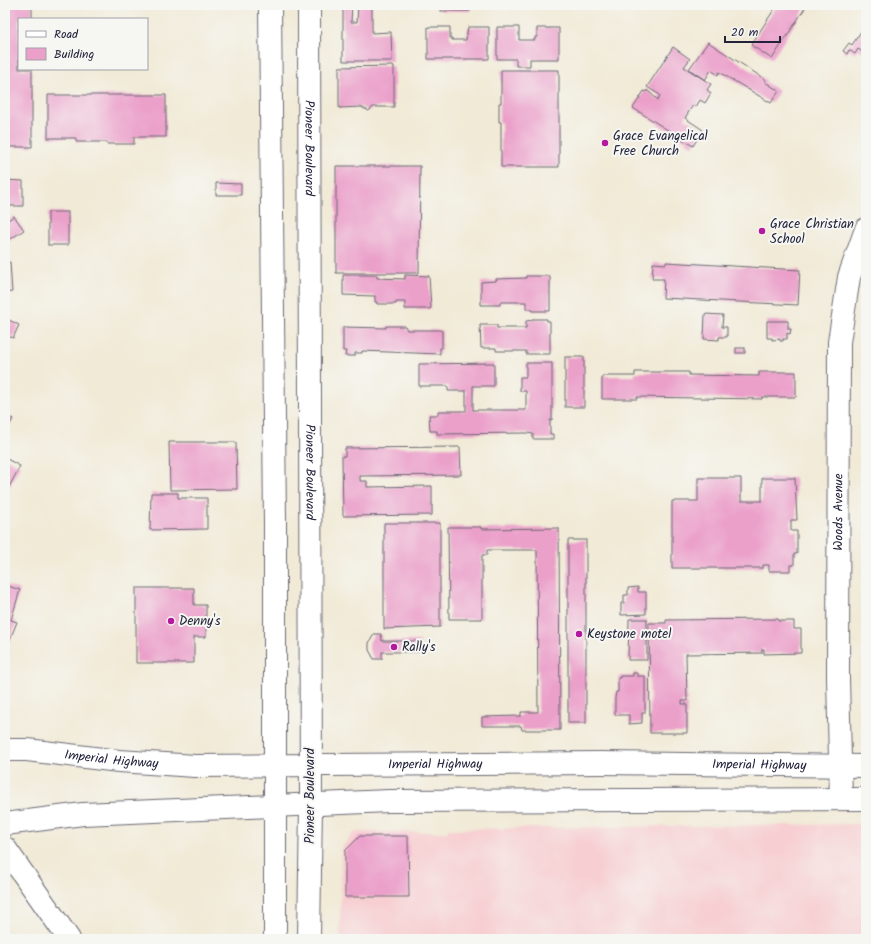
<svg xmlns="http://www.w3.org/2000/svg" width="871" height="944" font-family="Kalam,sans-serif">
  <style>
    .built { fill: #f7cfd2 }
    .building { fill: #eba0ca }
    .lines { fill: none; stroke-linecap: round; stroke-linejoin: round }
    .tertiary-casing { stroke: #6a6872; stroke-width: 24 }
    .primary-casing { stroke: #6a6872; stroke-width: 24 }
    .motorway-casing { stroke: #6a6872; stroke-width: 24 }
    .tertiary { stroke: #fff; stroke-width: 22 }
    .primary { stroke: #fff; stroke-width: 22 }
    .motorway { stroke: #fff; stroke-width: 22 }
    .poi-dot { fill: #b5179e; stroke: #f6f6f2; stroke-width: 1.5 }
    .labels { text-anchor: middle; dominant-baseline: central; stroke-width: 4; stroke-linejoin: round; paint-order: stroke }
    .poi-label { font-size: 13px; fill: #22223b; stroke: #f6f6f2; text-anchor: start }
    .street-label { font-size: 13px; fill: #22223b; stroke: #f6f6f2 }
  </style>
  <rect width="100%" height="100%" fill="#f6f6f2"/>
  <filter id="ink" filterUnits="userSpaceOnUse"><feTurbulence type="fractalNoise" baseFrequency=".025" numOctaves="2"/><feDisplacementMap in="SourceGraphic" scale="8" xChannelSelector="R" yChannelSelector="G"/><feConvolveMatrix kernelMatrix="1 2 1 2 8 2 1 2 1" color-interpolation-filters="sRGB"/></filter>
  <filter id="wash" filterUnits="userSpaceOnUse"><feTurbulence type="fractalNoise" baseFrequency=".012" numOctaves="4" result="noise"/><feDisplacementMap in="SourceGraphic" scale="16" xChannelSelector="R" yChannelSelector="G"/><feGaussianBlur stdDeviation="0.9" result="paint"/><feColorMatrix in="noise" values="0 0 0 0 0 0 0 0 0 0 0 0 0 0 0 0 0 1.4 0 .05"/><feComposite in="paint" operator="in"/></filter>
  <g filter="url(#wash)">
    <rect width="100%" height="100%" fill="#f1ead7"/>
    <!-- built -->
    <polygon class="built" points="866,824 866,939 340,939 341,848 355,832 447,832 448,829"/>
    <g id="blocks">
      <!-- building -->
      <g class="building">
        <polygon points="5,5 32,5 32,19 19,19 19,69 32,69 32,147 5,147"/>
        <polygon points="343,5 352,5 351,22 357,22 358,5 372,5 372,33 391,32 392,61 343,61"/>
        <rect x="441" y="5" width="29" height="6"/>
        <polygon points="777,5 807,5 772,59 751,45"/>
        <polygon points="866,24 866,54 858,49 855,54 849,50 847,54 843,51 849,43 852,45"/>
        <polygon points="428,27 450,27 450,38 452,38 452,40 466,40 468,27 489,27 489,59 428,59"/>
        <polygon points="497,27 519,27 519,40 535,40 535,37 537,37 537,28 559,28 559,59 530,59 530,66 516,66 516,59 497,59"/>
        <polygon points="708,42 766,80 765,82 779,91 771,103 719,72 718,75 711,70 705,80 689,69"/>
        <polygon points="673,47 690,59 684,67 711,84 707,90 711,93 705,103 700,100 696,107 693,105 685,118 703,130 693,146 633,108 644,91 646,92 647,90 658,100 660,95 647,87"/>
        <polygon points="394,66 394,107 373,107 369,111 361,107 339,108 339,67"/>
        <polygon points="501,70 559,70 559,167 501,167 501,122 499,122 499,103 501,103"/>
        <polygon points="48,95 166,95 166,137 134,137 134,144 107,144 107,142 76,142 76,138 48,138"/>
        <polygon points="336,166 420,166 419,273 336,273"/>
        <polygon points="5,180 23,181 23,206 5,206"/>
        <polygon points="216,183 241,184 241,195 216,195"/>
        <rect x="48" y="212" width="20" height="33"/>
        <polygon points="14,216 24,230 9,240 5,235 5,222"/>
        <polygon points="10,262 12,292 5,293 5,263"/>
        <polygon points="666,262 800,270 798,305 663,298 664,279 652,279 653,263 666,264"/>
        <polygon points="343,275 377,275 377,278 405,279 405,275 429,276 431,308 429,309 405,309 405,302 396,302 396,304 377,304 377,302 375,302 375,296 343,295"/>
        <polygon points="526,276 550,276 550,311 532,311 532,309 526,309 526,302 500,302 500,305 481,305 481,282 496,281 496,279 526,278"/>
        <polygon points="705,314 723,315 722,327 727,327 727,337 719,337 719,340 704,339"/>
        <polygon points="5,318 19,325 13,338 5,335"/>
        <polygon points="532,319 547,319 547,321 550,321 550,354 526,354 526,351 496,351 496,348 481,348 480,325 497,325 497,328 526,328 526,321 532,320"/>
        <polygon points="767,321 788,321 788,329 791,329 790,334 787,333 787,339 783,339 783,341 780,341 780,339 772,340 772,338 767,338"/>
        <polygon points="386,326 405,326 407,330 440,330 442,331 442,348 440,348 440,354 362,351 362,353 355,353 355,356 345,356 346,351 343,351 343,327 386,328"/>
        <rect x="736" y="348" width="9" height="5"/>
        <rect x="565" y="357" width="19" height="50"/>
        <polygon points="494,363 494,386 473,386 473,410 526,410 526,391 520,391 520,377 526,377 526,363 552,363 552,420 550,420 550,434 553,434 553,439 533,439 533,434 527,433 437,434 437,431 430,431 429,415 438,415 438,411 466,411 466,391 448,391 448,386 419,386 419,364"/>
        <polygon points="635,372 689,372 689,375 759,376 759,372 796,372 796,397 762,397 762,399 637,397 637,399 602,399 602,376 635,376"/>
        <polygon points="5,415 13,419 5,433"/>
        <polygon points="169,442 236,442 237,489 170,490"/>
        <polygon points="460,447 461,475 360,476 360,481 367,481 367,487 432,486 432,515 343,516 342,456 345,456 345,448"/>
        <polygon points="5,458 20,466 5,495"/>
        <polygon points="698,478 741,478 741,501 762,501 762,478 795,478 797,520 791,520 791,531 797,531 797,554 794,554 794,565 790,565 790,571 769,571 769,565 763,565 763,568 672,568 672,501 698,501"/>
        <polygon points="151,493 178,493 178,498 207,498 207,529 150,530"/>
        <polygon points="384,523 440,523 440,627 384,629"/>
        <polygon points="448,527 481,527 481,529 559,528 560,730 522,730 521,726 482,726 482,717 521,716 521,712 538,712 537,550 487,550 487,555 482,555 482,619 449,619"/>
        <rect x="568" y="540" width="18" height="183"/>
        <polygon points="5,585 20,590 11,620 17,622 9,642 5,641"/>
        <polygon points="638,587 638,592 646,592 646,614 621,615 621,603 624,603 624,595 628,595 628,588"/>
        <polygon points="136,588 194,588 194,605 206,605 206,637 194,637 194,663 136,663"/>
        <polygon points="629,619 647,619 647,660 628,660"/>
        <polygon points="778,619 778,621 794,621 794,629 801,629 801,653 764,654 764,649 762,649 762,653 686,654 687,701 682,701 682,704 687,704 687,733 650,733 649,623 666,623 666,620"/>
        <polygon points="374,634 381,634 382,641 420,641 420,652 382,652 382,659 374,659 369,650 369,643"/>
        <polygon points="633,673 637,673 637,676 645,676 645,713 642,713 642,723 629,724 629,715 615,715 615,698 616,692 618,692 618,678 620,678 620,676 633,676"/>
        <polygon points="360,836 408,836 409,897 345,897 345,851"/>
      </g>
    </g>
  </g>
  <g filter="url(#ink)">
    <use href="#blocks" fill-opacity="0" stroke="#6a6872" stroke-width="1"/>
    <g class="lines">
      <defs>
        <g id="tertiary">
          <path id="s1" d="M841,799L838,678L839,342L849,277L866,229"/>
        </g>
        <g id="primary">
          <polyline points="270,5 275,523 275,939"/>
          <path id="s2" d="M309,5L311,805L309,939"/>
          <path id="s3" d="M5,750H27L119,761L195,766L600,763L866,766"/>
          <polyline points="5,824 83,814 389,801 866,799"/>
        </g>
        <polyline id="motorway" points="5,848 69,939"/>
      </defs>
      <!-- tertiary casing -->
      <use href="#tertiary" class="tertiary-casing"/>
      <!-- primary casing -->
      <use href="#primary" class="primary-casing"/>
      <!-- motorway casing -->
      <use href="#motorway" class="motorway-casing"/>
      <!-- tertiary -->
      <use href="#tertiary" class="tertiary"/>
      <!-- primary -->
      <use href="#primary" class="primary"/>
      <!-- motorway -->
      <use href="#motorway" class="motorway"/>
    </g>
  </g>
  <!-- markers -->
  <g class="poi-dot">
    <circle cx="605" cy="143" r="4"/>
    <circle cx="762" cy="231" r="4"/>
    <circle cx="171" cy="621" r="4"/>
    <circle cx="579" cy="634" r="4"/>
    <circle cx="394" cy="647" r="4"/>
  </g>
  <g class="labels">
    <!-- poi labels -->
    <g class="poi-label">
      <text x="613" y="136">Grace Evangelical<tspan x="613" dy="15">Free Church</tspan></text>
      <text x="770" y="224">Grace Christian<tspan x="770" dy="15">School</tspan></text>
      <text x="179" y="621">Denny's</text>
      <text x="587" y="634">Keystone motel</text>
      <text x="402" y="647">Rally's</text>
    </g>
    <!-- street labels -->
    <g class="street-label">
      <text stroke="none"><textPath href="#s2" startOffset="143">Pioneer Boulevard</textPath></text>
      <text stroke="none"><textPath href="#s2" startOffset="467">Pioneer Boulevard</textPath></text>
      <text stroke="none"><textPath href="#s1" startOffset="287">Woods Avenue</textPath></text>
      <text stroke="none"><textPath href="#s3" startOffset="107">Imperial Highway</textPath></text>
      <text stroke="none"><textPath href="#s3" startOffset="431">Imperial Highway</textPath></text>
      <text stroke="none"><textPath href="#s3" startOffset="755">Imperial Highway</textPath></text>
      <text transform="translate(310 796) rotate(-90)">Pioneer Boulevard</text>
    </g>
  </g>
  <!-- margin -->
  <rect width="871" height="944" fill="none" stroke="#f6f6f2" stroke-width="20"/>
  <!-- legend -->
  <rect x="18" y="18" width="130" height="52" fill="#f6f6f2" stroke="#a1a1a9"/>
  <rect x="26" y="31" width="20" height="6" fill="#ffffff" stroke="#a1a1a9"/>
  <text x="54" y="38" font-size="12" fill="#22223b">Road</text>
  <rect x="26" y="48" width="20" height="12" fill="#eba0ca" stroke="#a1a1a9"/>
  <text x="54" y="58" font-size="12" fill="#22223b">Building</text>
  <!-- scale -->
  <path d="M725 36v6h55v-6" fill="none" stroke="#22223b" stroke-width="2"/>
  <text x="731" y="36" font-size="12" fill="#22223b" stroke="#f6f6f2" stroke-width="3" paint-order="stroke">20 m</text>
</svg>
